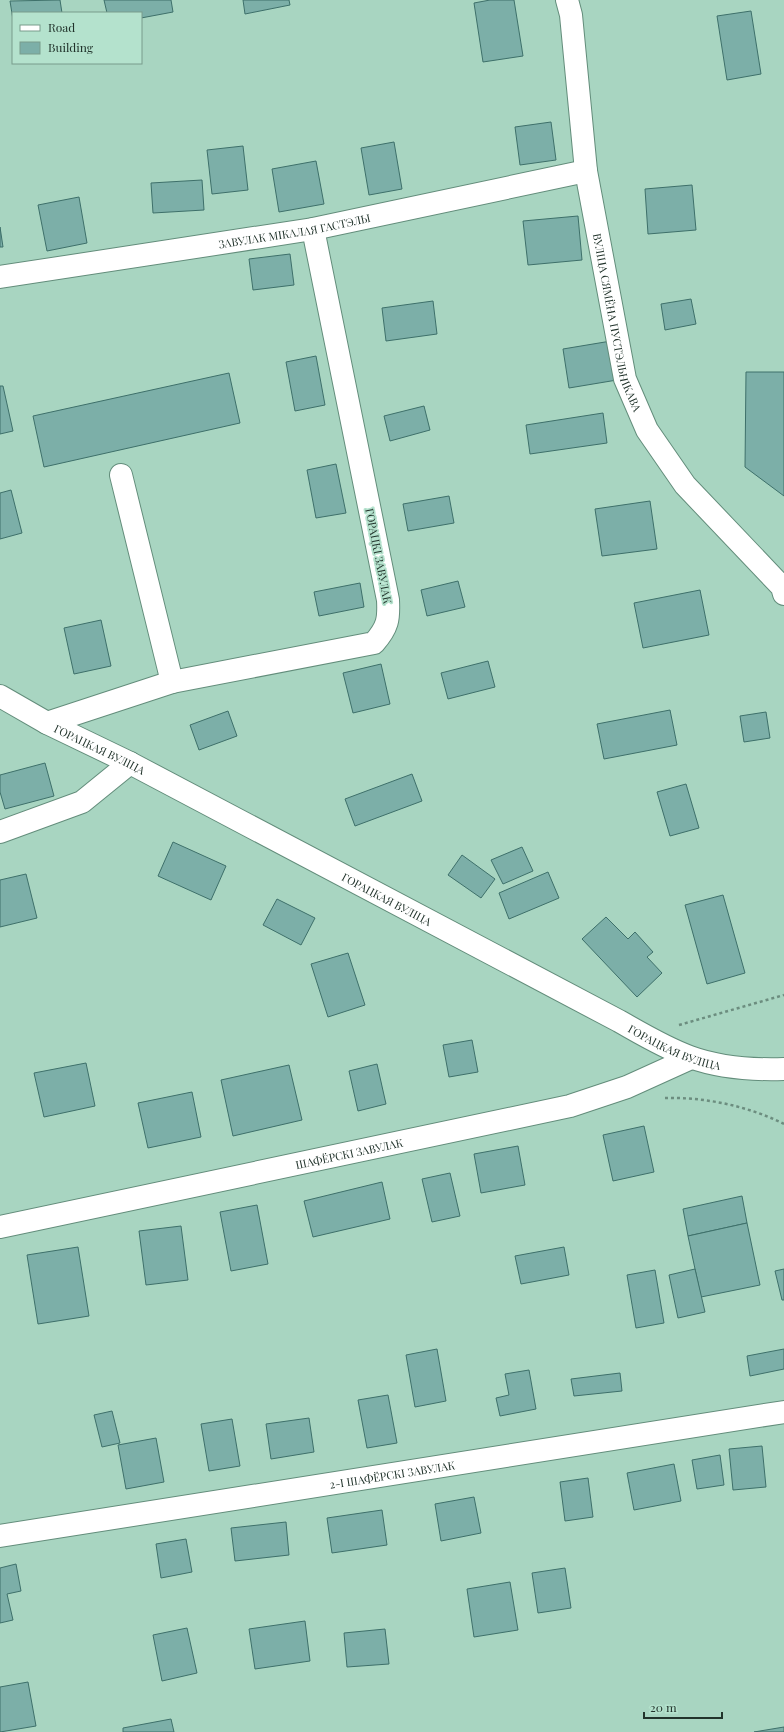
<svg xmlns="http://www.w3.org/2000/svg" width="784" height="1732" font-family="'Playfair Display',serif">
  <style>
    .building { fill: #7cafa8; stroke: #3e706a }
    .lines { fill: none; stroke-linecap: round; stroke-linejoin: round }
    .minor-casing { stroke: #638d7b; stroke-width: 24 }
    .major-casing { stroke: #638d7b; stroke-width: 24 }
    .path { stroke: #6c8d7f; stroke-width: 2.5; stroke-dasharray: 3 3; stroke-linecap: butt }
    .minor { stroke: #fff; stroke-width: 22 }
    .major { stroke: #fff; stroke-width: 22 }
    .labels { text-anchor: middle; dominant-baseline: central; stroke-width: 3.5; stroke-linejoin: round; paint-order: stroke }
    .street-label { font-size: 11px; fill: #21332b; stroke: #b4e2cd }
  </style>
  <rect width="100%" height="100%" fill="#a8d5c1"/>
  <!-- building -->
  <g class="building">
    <polygon points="60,0 62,13 13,13 13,20 10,1"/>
    <polygon points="104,0 171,0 173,12 141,18 141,13 107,13"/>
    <polygon points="243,0 289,0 290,5 245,14"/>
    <polygon points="490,0 514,0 523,56 483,62 474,3"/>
    <polygon points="751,11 761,74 727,80 717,16"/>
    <polygon points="551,122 556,160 520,165 515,127"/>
    <polygon points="394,142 402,189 369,195 361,148"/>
    <polygon points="243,146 248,190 212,194 207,150"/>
    <polygon points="316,161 324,204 279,212 272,169"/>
    <polygon points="202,180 204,210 153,213 151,183"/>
    <polygon points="692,185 696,230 648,234 645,189"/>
    <polygon points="79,197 87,243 47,251 38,205"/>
    <polygon points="578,216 582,260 528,265 523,221"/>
    <polygon points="0,227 3,247 0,247"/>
    <polygon points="290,254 294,285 253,290 249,259"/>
    <polygon points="691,299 696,324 665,330 661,304"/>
    <polygon points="433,301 437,334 386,341 382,308"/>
    <polygon points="611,341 617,380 569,388 563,349"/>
    <polygon points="316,356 325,405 295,411 286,362"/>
    <polygon points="746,372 784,372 784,496 745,467"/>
    <polygon points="229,373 240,423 44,467 33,416"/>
    <polygon points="0,386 3,386 13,431 0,434"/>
    <polygon points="424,406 430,430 390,441 384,416"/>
    <polygon points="603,413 607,443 530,454 526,425"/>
    <polygon points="336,464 346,513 316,518 307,470"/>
    <polygon points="11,490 22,533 0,539 0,493"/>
    <polygon points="449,496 454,523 408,531 403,504"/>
    <polygon points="650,501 657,549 602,556 595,509"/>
    <polygon points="458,581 465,607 427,616 421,590"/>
    <polygon points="360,583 364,607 319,616 314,592"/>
    <polygon points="700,590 709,635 643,648 634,603"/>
    <polygon points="101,620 111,666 74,674 64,628"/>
    <polygon points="488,661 495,687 448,699 441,673"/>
    <polygon points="381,664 390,704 353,713 343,673"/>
    <polygon points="670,710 677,745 604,759 597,724"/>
    <polygon points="228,711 237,736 199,750 190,725"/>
    <polygon points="766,712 770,738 744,742 740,716"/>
    <polygon points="45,763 54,796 5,809 0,792 0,775"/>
    <polygon points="412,774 422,801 355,826 345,799"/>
    <polygon points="686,784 699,828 670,836 657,792"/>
    <polygon points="173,842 226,866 211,900 158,876"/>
    <polygon points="522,847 533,871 503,884 491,860"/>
    <polygon points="462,855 495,879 481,898 448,875"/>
    <polygon points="548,872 559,898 509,919 499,893"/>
    <polygon points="26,874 37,918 0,927 0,880"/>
    <polygon points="723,895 745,973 707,984 685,905"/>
    <polygon points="277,899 315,918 301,945 263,925"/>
    <polygon points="606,917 628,939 635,932 653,952 647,957 662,973 637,997 582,939"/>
    <polygon points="348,953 365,1005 328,1017 311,964"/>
    <polygon points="472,1040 478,1072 449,1077 443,1045"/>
    <polygon points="86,1063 95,1106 44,1117 34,1073"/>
    <polygon points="377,1064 386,1104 358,1111 349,1071"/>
    <polygon points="289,1065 302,1120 233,1136 221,1080"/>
    <polygon points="192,1092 201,1137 148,1148 138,1103"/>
    <polygon points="644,1126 654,1172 613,1181 603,1135"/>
    <polygon points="518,1146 525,1185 481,1193 474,1154"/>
    <polygon points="450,1173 460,1216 432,1222 422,1179"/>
    <polygon points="382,1182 390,1219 313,1237 304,1201"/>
    <polygon points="742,1196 747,1223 688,1236 683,1209"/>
    <polygon points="257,1205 268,1264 231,1271 220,1212"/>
    <polygon points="747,1223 760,1285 701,1297 688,1236"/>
    <polygon points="181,1226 188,1280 146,1285 139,1231"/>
    <polygon points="78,1247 89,1316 38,1324 27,1255"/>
    <polygon points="564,1247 569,1275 521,1284 515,1256"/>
    <polygon points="695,1269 705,1312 678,1318 669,1275"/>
    <polygon points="784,1269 784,1300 782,1300 775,1271"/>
    <polygon points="655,1270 664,1323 636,1328 627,1275"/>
    <polygon points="437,1349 446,1401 415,1407 406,1355"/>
    <polygon points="784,1349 784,1369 750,1376 747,1356"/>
    <polygon points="529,1370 536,1409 500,1416 496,1398 509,1395 505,1374"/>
    <polygon points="620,1373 622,1391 574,1396 571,1379"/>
    <polygon points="388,1395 397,1443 367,1448 358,1400"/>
    <polygon points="112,1411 120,1443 102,1447 94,1415"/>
    <polygon points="309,1418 314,1452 271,1459 266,1424"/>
    <polygon points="232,1419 240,1466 209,1471 201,1424"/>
    <polygon points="156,1438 164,1482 126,1489 118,1445"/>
    <polygon points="762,1446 766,1487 733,1490 729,1449"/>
    <polygon points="720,1455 724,1485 697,1489 692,1460"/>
    <polygon points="674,1464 681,1501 634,1510 627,1473"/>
    <polygon points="588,1478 593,1517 565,1521 560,1482"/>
    <polygon points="474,1497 481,1533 441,1541 435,1504"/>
    <polygon points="382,1510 387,1545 332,1553 327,1518"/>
    <polygon points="286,1522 289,1555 235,1561 231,1528"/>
    <polygon points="186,1539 192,1572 161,1578 156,1544"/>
    <polygon points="16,1564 21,1591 7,1594 13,1620 0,1623 0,1568"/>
    <polygon points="565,1568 571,1608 538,1613 532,1573"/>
    <polygon points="510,1582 518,1630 474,1637 467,1589"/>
    <polygon points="305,1621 310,1661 255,1669 249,1629"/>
    <polygon points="187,1628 197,1673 162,1681 153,1635"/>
    <polygon points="385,1629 389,1664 347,1667 344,1633"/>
    <polygon points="28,1682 36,1726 0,1732 0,1687"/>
    <polygon points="171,1719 174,1732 123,1732 123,1728"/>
    <polygon points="784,1727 784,1732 754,1732"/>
  </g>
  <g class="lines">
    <defs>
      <g id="minor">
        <path id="s1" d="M567,0L571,15L586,171L625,379L647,430L685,485L782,587L784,594"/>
        <path id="s2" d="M0,277L313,229L586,171"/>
        <polyline points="121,475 172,682"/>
        <path d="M47,723L172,682L374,643C388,627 389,619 388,600L313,229"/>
        <polyline points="0,832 82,802 130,763"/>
        <path id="s3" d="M0,1227L570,1106L627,1087L691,1058"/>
        <path id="s4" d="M0,1536L784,1412"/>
      </g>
      <g id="major">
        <path id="s5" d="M0,696L47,723L130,763L619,1021C642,1034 665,1048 690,1057C720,1068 753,1070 784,1069"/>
      </g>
    </defs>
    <!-- minor casing -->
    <use href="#minor" class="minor-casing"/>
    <!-- major casing -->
    <use href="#major" class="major-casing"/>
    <!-- path -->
    <g class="path">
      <polyline points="679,1025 784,995"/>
      <path d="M665,1098C705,1097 748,1106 784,1124"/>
    </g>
    <!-- minor -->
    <use href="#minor" class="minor"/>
    <!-- major -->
    <use href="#major" class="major"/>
  </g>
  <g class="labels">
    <!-- street labels -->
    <g class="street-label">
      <text stroke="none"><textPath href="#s2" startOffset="298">ЗАВУЛАК МІКАЛАЯ ГАСТЭЛЫ</textPath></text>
      <text stroke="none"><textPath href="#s1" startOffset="327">ВУЛІЦА СЯМЁНА ПУСТЭЛЬНІКАВА</textPath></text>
      <text transform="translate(379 556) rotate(79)">ГОРАЦКІ ЗАВУЛАК</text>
      <text stroke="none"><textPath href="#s5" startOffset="113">ГОРАЦКАЯ ВУЛІЦА</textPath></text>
      <text stroke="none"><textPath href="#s5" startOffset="437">ГОРАЦКАЯ ВУЛІЦА</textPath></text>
      <text stroke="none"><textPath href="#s5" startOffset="761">ГОРАЦКАЯ ВУЛІЦА</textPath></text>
      <text stroke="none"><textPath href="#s3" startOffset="357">ШАФЁРСКІ ЗАВУЛАК</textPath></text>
      <text stroke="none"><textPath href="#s4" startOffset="397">2-І ШАФЁРСКІ ЗАВУЛАК</textPath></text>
    </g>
  </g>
  <!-- legend -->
  <rect x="12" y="12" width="130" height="52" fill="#b4e2cd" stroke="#799c8c"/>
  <rect x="20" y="25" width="20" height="6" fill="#ffffff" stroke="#799c8c"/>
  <text x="48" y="32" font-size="12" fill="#21332b">Road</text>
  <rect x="20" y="42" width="20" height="12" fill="#7cafa8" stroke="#799c8c"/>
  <text x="48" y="52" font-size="12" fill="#21332b">Building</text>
  <!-- scale -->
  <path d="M644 1712v6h78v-6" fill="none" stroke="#21332b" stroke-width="2"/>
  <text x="650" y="1712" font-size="12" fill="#21332b" stroke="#b4e2cd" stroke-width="3" paint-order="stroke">20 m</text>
</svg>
